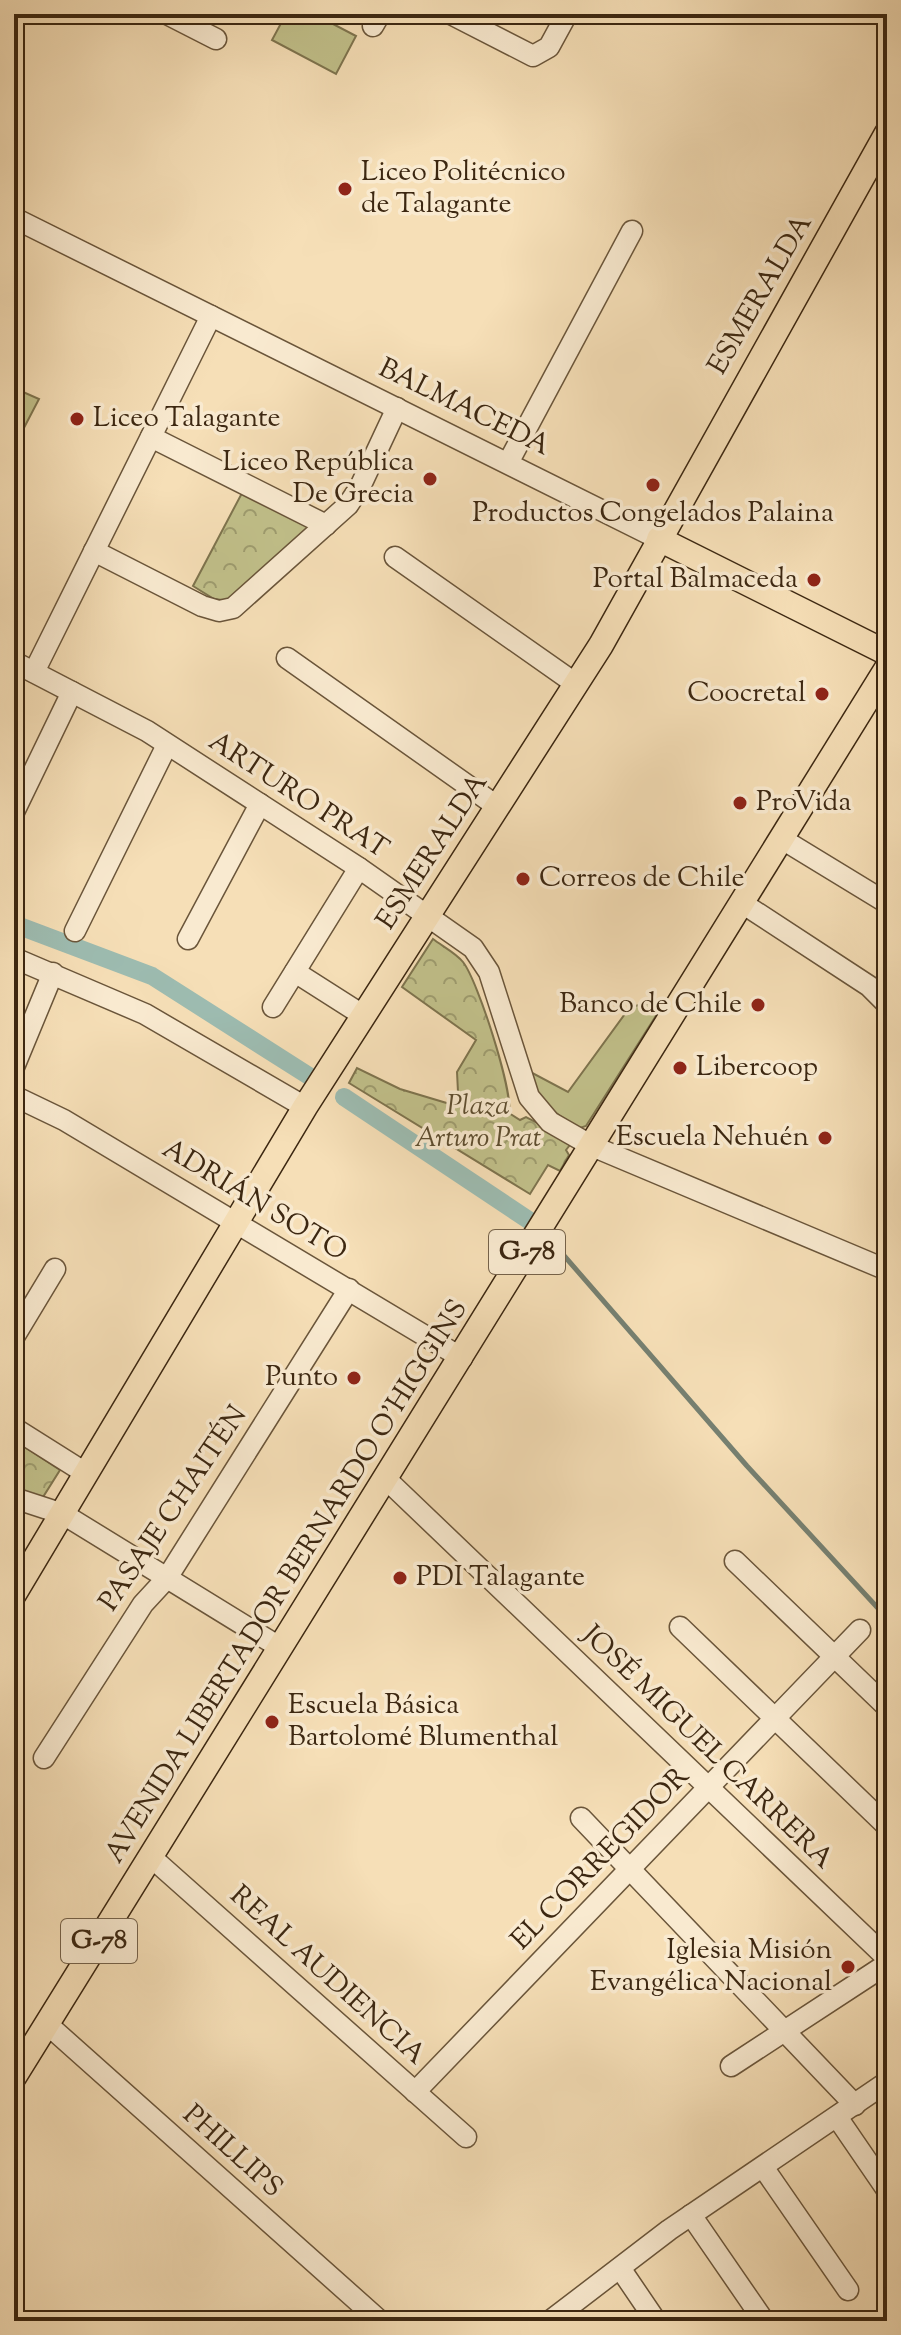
<svg xmlns="http://www.w3.org/2000/svg" width="901" height="2335" font-family="'Sorts Mill Goudy',serif">
  <style>
    .green { fill: #c1c08a; stroke: #7e744e; stroke-width: 2 }
    .forest { fill: url(#forest-crowns); stroke: #7e744e; stroke-width: 2 }
    .lines { fill: none; stroke-linecap: round; stroke-linejoin: round }
    .stream { stroke: #768071; stroke-width: 5 }
    .canal { stroke: #9dbcb1; stroke-width: 18 }
    .minor-casing { stroke: #6a553a; stroke-width: 23 }
    .major-casing { stroke: #3c2711; stroke-width: 27 }
    .minor { stroke: #f9ead0; stroke-width: 20 }
    .major { stroke: #f6dfb7; stroke-width: 24 }
    .rail { stroke: #3c2711; stroke-width: 5; stroke-dasharray: 14 14; stroke-linecap: butt }
    .poi-dot { fill: #8f2418; stroke: #f9ead0; stroke-width: 3 }
    .labels { text-anchor: middle; dominant-baseline: central; stroke-width: 7; stroke-linejoin: round; paint-order: stroke }
    .shield { fill: #f9ead0; stroke: #75624a; stroke-width: 2 }
    .shield-label { font-size: 26px; font-weight: bold; fill: #3c2711 }
    .poi-label { font-size: 28px; fill: #3c2711; stroke: #f9ead0; text-anchor: start }
    .street-label { font-size: 28px; fill: #3c2711; stroke: #f9ead0 }
    .park-label { font-size: 28px; font-style: italic; fill: #5d4d2f; stroke: #f9ead0 }
  </style>
  <defs>
    <pattern id="forest-crowns" width="20" height="18" patternUnits="userSpaceOnUse" patternTransform="scale(2)"><rect width="20" height="18" fill="#c1c08a"/><path d="M2 6a3 3 0 1 1 6 0M12 15a3 3 0 1 1 6 0" fill="none" stroke="#9e9c6f"/></pattern>
  </defs>
  <rect width="100%" height="100%" fill="#f6dfb7"/>
  <filter id="stains"><feTurbulence type="fractalNoise" baseFrequency=".0025" numOctaves="4"/><feColorMatrix values="0 0 0 0 .2 0 0 0 0 .09 0 0 0 0 .02 0 0 0 .5 -.17"/></filter>
  <radialGradient id="worn" r=".72"><stop offset=".6" stop-color="#630" stop-opacity="0"/><stop offset="1" stop-color="#630" stop-opacity=".3"/></radialGradient>
  <!-- green -->
  <g class="green">
    <polygon points="286,14 314,14 356,36 336,74 272,40"/>
    <polygon points="14,388 39,399 14,447"/>
    <path d="M666,1000L586,1126L580,1128C551,1113 536,1098 523,1068L568,1092L630,1007Z"/>
  </g>
  <!-- forest -->
  <g class="forest">
    <polygon points="242,493 314,529 230,601 214,599 193,586"/>
    <path d="M433,939C442,946 456,953 463,962C478,981 513,1091 509,1113L520,1120L526,1117L573,1141L566,1150L569,1155L560,1171L548,1165L530,1194L349,1083L357,1068L400,1089L450,1104L458,1092L457,1072L476,1040L402,987Z"/>
    <polygon points="14,1440 60,1470 43,1497 14,1489"/>
  </g>
  <g class="lines">
    <!-- stream -->
    <polyline class="stream" points="560,1251 747,1466 887,1618"/>
    <!-- canal -->
    <g class="canal">
      <polyline points="14,924 152,976 309,1076"/>
      <polyline points="344,1097 530,1221"/>
    </g>
    <defs>
      <g id="minor">
        <polyline points="167,14 216,39"/>
        <polyline points="451,14 533,56 549,47 567,14"/>
        <polyline points="373,26 380,14"/>
        <polyline points="14,218 659,539"/>
        <polyline points="151,437 326,525"/>
        <polyline points="508,463 632,231"/>
        <polyline points="94,551 202,606 219,611 233,608 348,505 360,487 397,408"/>
        <polyline points="395,557 576,684"/>
        <polyline points="287,658 498,807"/>
        <polyline points="14,662 147,731 359,868 473,948 489,972 529,1097 550,1122 592,1146 887,1270"/>
        <polyline points="34,672 211,316"/>
        <polyline points="14,812 72,692"/>
        <polyline points="782,839 887,903"/>
        <polyline points="742,903 869,986 887,1004"/>
        <polyline points="75,931 167,745"/>
        <polyline points="188,939 260,804"/>
        <polyline points="14,958 145,1014 305,1107"/>
        <polyline points="295,972 364,1016"/>
        <polyline points="273,1007 359,868"/>
        <polyline points="14,1067 53,973"/>
        <polyline points="14,1096 64,1120 462,1358"/>
        <polyline points="14,1337 55,1269"/>
        <polyline points="14,1428 87,1474"/>
        <polyline points="386,1479 887,1958"/>
        <polyline points="14,1498 63,1514 281,1648"/>
        <polyline points="735,1561 887,1707"/>
        <polyline points="680,1627 887,1826"/>
        <polyline points="44,1758 143,1604 167,1578 349,1289"/>
        <polyline points="581,1818 855,2105"/>
        <polyline points="151,1857 466,2137"/>
        <polyline points="47,2024 380,2321"/>
        <polyline points="731,2066 887,1964"/>
        <polyline points="415,2092 860,1630"/>
        <polyline points="837,2117 887,2190"/>
        <polyline points="763,2167 848,2290"/>
        <polyline points="691,2215 764,2321"/>
        <polyline points="620,2268 656,2321"/>
        <polyline points="550,2321 669,2230 887,2082"/>
      </g>
      <g id="major">
        <polyline points="659,539 887,653"/>
        <polyline points="14,1594 305,1107 601,645 887,133"/>
        <polyline points="14,2077 887,668"/>
      </g>
    </defs>
    <!-- minor casing -->
    <use href="#minor" class="minor-casing"/>
    <!-- major casing -->
    <use href="#major" class="major-casing"/>
    <!-- minor -->
    <use href="#minor" class="minor"/>
    <!-- major -->
    <use href="#major" class="major"/>
    <!-- rail -->
    <polyline class="rail" points="872,2321 887,2311"/>
  </g>
  <!-- markers -->
  <g class="poi-dot">
    <circle cx="345" cy="189" r="8"/>
    <circle cx="77" cy="419" r="8"/>
    <circle cx="430" cy="479" r="8"/>
    <circle cx="653" cy="485" r="8"/>
    <circle cx="814" cy="580" r="8"/>
    <circle cx="822" cy="694" r="8"/>
    <circle cx="740" cy="803" r="8"/>
    <circle cx="523" cy="879" r="8"/>
    <circle cx="758" cy="1005" r="8"/>
    <circle cx="680" cy="1068" r="8"/>
    <circle cx="825" cy="1138" r="8"/>
    <circle cx="354" cy="1378" r="8"/>
    <circle cx="400" cy="1578" r="8"/>
    <circle cx="272" cy="1722" r="8"/>
    <circle cx="848" cy="1967" r="8"/>
  </g>
  <g class="labels">
    <!-- shield labels -->
    <g class="shield">
      <rect x="489" y="1230" width="76" height="44" rx="6"/>
      <rect x="61" y="1919" width="76" height="44" rx="6"/>
    </g>
    <g class="shield-label">
      <text x="527" y="1252">G-78</text>
      <text x="99" y="1941">G-78</text>
    </g>
    <!-- poi labels -->
    <g class="poi-label">
      <text x="361" y="173">Liceo Politécnico<tspan x="361" dy="32">de Talagante</tspan></text>
      <text x="93" y="419">Liceo Talagante</text>
      <text x="414" y="463" text-anchor="end">Liceo República<tspan x="414" dy="32">De Grecia</tspan></text>
      <text x="653" y="514" text-anchor="middle">Productos Congelados Palaina</text>
      <text x="798" y="580" text-anchor="end">Portal Balmaceda</text>
      <text x="806" y="694" text-anchor="end">Coocretal</text>
      <text x="756" y="803">ProVida</text>
      <text x="539" y="879">Correos de Chile</text>
      <text x="742" y="1005" text-anchor="end">Banco de Chile</text>
      <text x="696" y="1068">Libercoop</text>
      <text x="809" y="1138" text-anchor="end">Escuela Nehuén</text>
      <text x="338" y="1378" text-anchor="end">Punto</text>
      <text x="416" y="1578">PDI Talagante</text>
      <text x="288" y="1706">Escuela Básica<tspan x="288" dy="32">Bartolomé Blumenthal</tspan></text>
      <text x="832" y="1951" text-anchor="end">Iglesia Misión<tspan x="832" dy="32">Evangélica Nacional</tspan></text>
    </g>
    <!-- street labels -->
    <g class="street-label">
      <text transform="translate(761 295) rotate(-60)">ESMERALDA</text>
      <text transform="translate(464 408) rotate(26)">BALMACEDA</text>
      <text transform="translate(298 796) rotate(33)">ARTURO PRAT</text>
      <text transform="translate(433 852) rotate(-57)">ESMERALDA</text>
      <text transform="translate(254 1201) rotate(31)">ADRIÁN SOTO</text>
      <text transform="translate(174 1509) rotate(-56)">PASAJE CHAITÉN</text>
      <text transform="translate(287 1582) rotate(-58)">AVENIDA LIBERTADOR BERNARDO O'HIGGINS</text>
      <text transform="translate(707 1748) rotate(44)">JOSÉ MIGUEL CARRERA</text>
      <text transform="translate(601 1859) rotate(-46)">EL CORREGIDOR</text>
      <text transform="translate(327 1976) rotate(42)">REAL AUDIENCIA</text>
      <text transform="translate(232 2152) rotate(42)">PHILLIPS</text>
    </g>
    <!-- park labels -->
    <g class="park-label">
      <text x="478" y="1107">Plaza<tspan x="478" dy="32">Arturo Prat</tspan></text>
    </g>
  </g>
  <!-- margin -->
  <rect width="901" height="2335" fill="none" stroke="#f6dfb7" stroke-width="48"/>
  <rect x="16" y="16" width="869" height="2303" fill="none" stroke="#3c2711" stroke-width="4"/>
  <rect x="24" y="24" width="853" height="2287" fill="none" stroke="#3c2711" stroke-width="2"/>
  <rect width="100%" height="100%" filter="url(#stains)"/>
  <rect width="100%" height="100%" fill="url(#worn)"/>
</svg>
